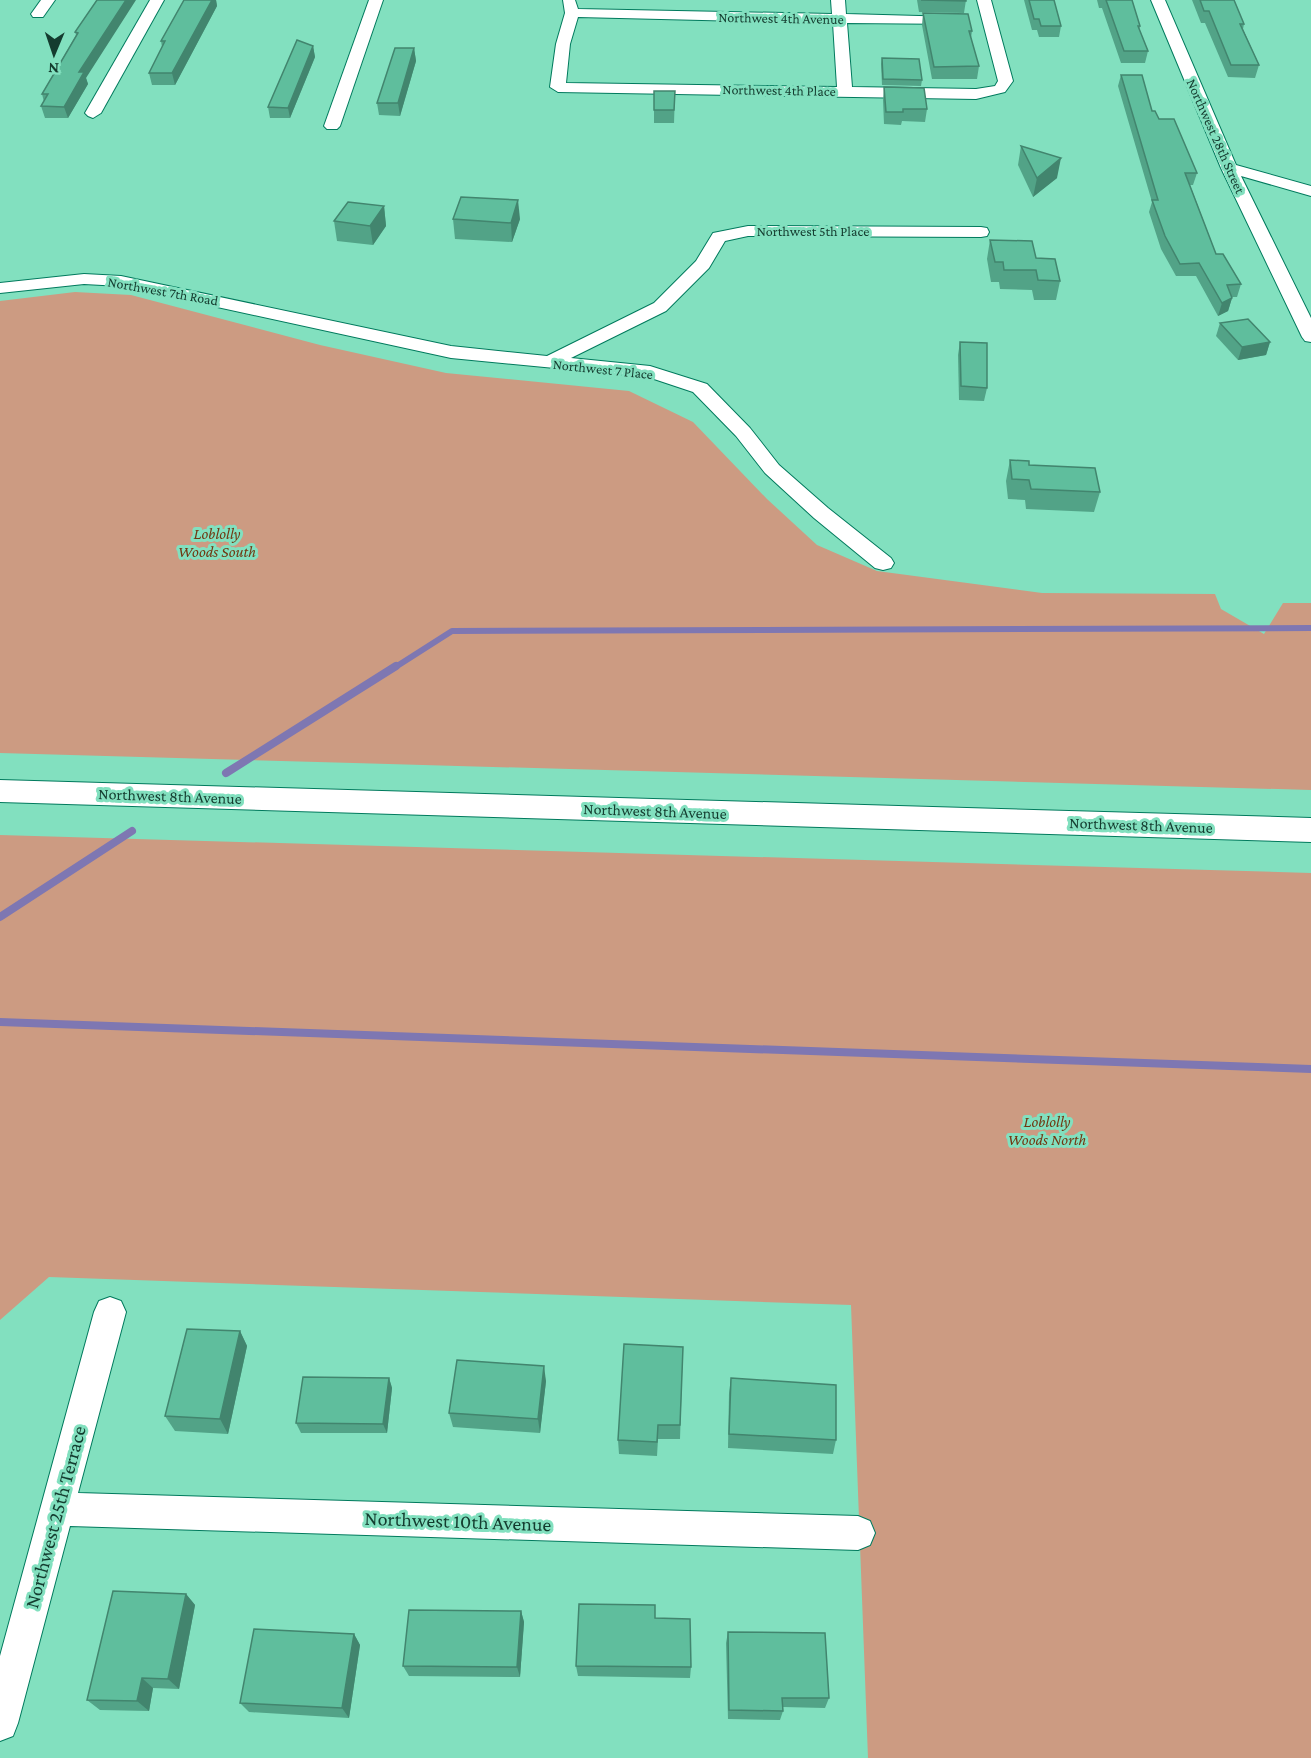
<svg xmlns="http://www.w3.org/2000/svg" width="1311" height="1758" font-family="'Crimson Pro',serif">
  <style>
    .green { fill: #cc9b82 }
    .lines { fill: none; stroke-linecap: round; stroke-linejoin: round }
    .stream-far1 { stroke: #7e77b2; stroke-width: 6 }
    .stream { stroke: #7e77b2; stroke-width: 8 }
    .minor-casing { stroke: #017a5d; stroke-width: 2 }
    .tertiary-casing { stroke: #017a5d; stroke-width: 2 }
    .minor { fill: #fff; fill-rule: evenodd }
    .tertiary { fill: #fff; fill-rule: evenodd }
    .wall { fill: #52a387 }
    .shaded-wall { fill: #42856e }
    .building { fill: #5fbe9d; stroke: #42856e; stroke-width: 1.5 }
    .labels { text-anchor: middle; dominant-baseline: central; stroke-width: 6; stroke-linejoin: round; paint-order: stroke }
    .far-street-label { font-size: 14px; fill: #143c2f; stroke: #82e0bf }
    .park-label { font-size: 16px; font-style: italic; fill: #713712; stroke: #82e0bf }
    .street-label { font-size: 16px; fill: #143c2f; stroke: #82e0bf }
    .near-street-label { font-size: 20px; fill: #143c2f; stroke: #82e0bf }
  </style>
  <rect width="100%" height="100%" fill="#82e0bf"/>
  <!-- green -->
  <g class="green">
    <polygon points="75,292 131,295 320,345 446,373 629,391 693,422 767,499 817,545 877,571 1042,593 1215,594 1221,609 1264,634 1283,603 1311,603 1311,790 0,753 0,301"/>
    <polygon points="0,835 1311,873 1311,1758 868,1758 851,1305 49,1277 0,1320"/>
  </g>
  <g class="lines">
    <!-- stream-far1 -->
    <polyline class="stream-far1" points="394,668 452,631 1311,628"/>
    <!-- stream -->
    <g class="stream">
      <polyline points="226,773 396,666"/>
      <polyline points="0,917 132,831"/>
      <polyline points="0,1022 1311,1069"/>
    </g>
    <defs>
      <g id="minor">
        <polygon points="41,0 55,0 43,17 33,17 31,14"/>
        <polygon points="150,0 164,0 101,113 93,118 88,116 85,113"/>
        <polygon points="369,0 383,0 340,126 337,129 327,129 324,126"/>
        <path d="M563,0H575L578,9L832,14L831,0H845L846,14L956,17L961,18L963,21L961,24L847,23L852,87L976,89L995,86L998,81L977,0H991L1013,81L1005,92L976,99L558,92L550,87L556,44L565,13ZM578,17L833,23L837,87L566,83L570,44Z"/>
        <polygon points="1151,0 1165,0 1236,165 1311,186 1311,196 1241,176 1311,318 1311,342 1305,341 1302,337 1221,168"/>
        <polygon points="748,226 981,227 987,228 989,232 987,236 981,237 748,236 725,241 709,268 666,311 571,358 650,366 707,384 750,428 779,465 828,508 891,558 894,563 891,568 883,570 875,568 814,518 765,473 736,436 693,392 648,377 451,358 121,286 84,284 0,293 0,283 84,274 121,276 451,346 547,356 654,303 696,261 713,233"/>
        <polygon points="110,1297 121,1301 126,1312 78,1493 858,1516 870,1521 875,1533 870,1545 858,1550 70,1526 18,1723 13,1736 0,1741 0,1656 94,1312 99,1301"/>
      </g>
      <polygon id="tertiary" points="0,780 1311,818 1311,842 0,802"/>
    </defs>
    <!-- minor casing -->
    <use href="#minor" class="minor-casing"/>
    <!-- tertiary casing -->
    <use href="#tertiary" class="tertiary-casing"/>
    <!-- minor -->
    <use href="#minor" class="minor"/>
    <!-- tertiary -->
    <use href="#tertiary" class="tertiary"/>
  </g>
  <!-- wall -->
  <g class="wall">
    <polygon points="97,0 86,78 88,84 68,118 45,118 41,106 44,102 42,94 76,35 75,32"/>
    <polygon points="184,0 216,0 217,6 175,85 152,85 149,73 162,47 161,41"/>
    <polygon points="917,0 966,0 964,13 919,12"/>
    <polygon points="1024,0 1054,0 1061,26 1059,37 1039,37 1037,30 1032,30"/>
    <polygon points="1097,0 1132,0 1140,26 1139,30 1148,51 1145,63 1121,63 1102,8 1099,8"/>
    <polygon points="1192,0 1234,0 1244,24 1243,29 1259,65 1255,78 1228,77 1205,23 1201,23"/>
    <polygon points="923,13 972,31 971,38 979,66 977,79 932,79 922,25"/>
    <polygon points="313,46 315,57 290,118 270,118 268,107"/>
    <polygon points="414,48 416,61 400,116 379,115 377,103"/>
    <polygon points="882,58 922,80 921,86 882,85 881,64"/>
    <polygon points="1121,75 1152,111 1197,173 1193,185 1190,185 1216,254 1241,284 1237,297 1232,297 1232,298 1228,311 1218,316 1196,276 1176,276 1161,249 1149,212 1152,202 1118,86"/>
    <polygon points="884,87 927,109 925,122 902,121 901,125 884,124 883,100"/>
    <polygon points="654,91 675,91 674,123 654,123"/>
    <polygon points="1021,146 1057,178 1033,197 1018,165"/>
    <polygon points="384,206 386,226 373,245 337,241 334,221"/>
    <polygon points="453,219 520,219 512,242 455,239"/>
    <polygon points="990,240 1036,258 1060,281 1056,300 1034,300 1032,290 1000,289 999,282 991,282 987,259"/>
    <polygon points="1220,323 1270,342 1266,355 1238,360 1216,336"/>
    <polygon points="960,342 987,388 984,401 959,400 958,355"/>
    <polygon points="1010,460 1029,465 1100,492 1094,512 1026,509 1025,500 1008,499 1006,481"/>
    <polygon points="240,1331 247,1346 228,1434 175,1431 165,1416"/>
    <polygon points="683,1347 680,1439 658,1439 657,1456 619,1454 618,1440"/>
    <polygon points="389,1378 392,1388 387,1433 301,1433 296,1423"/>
    <polygon points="731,1378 836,1440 833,1454 728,1448 729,1393"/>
    <polygon points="546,1381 540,1433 453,1427 449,1413"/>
    <polygon points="186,1594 195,1605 179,1689 153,1688 149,1711 100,1710 87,1700"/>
    <polygon points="521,1611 524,1622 520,1677 409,1676 403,1666"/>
    <polygon points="655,1618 691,1667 690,1678 578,1676 576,1666"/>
    <polygon points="728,1632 829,1698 825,1708 783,1707 783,1711 780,1720 728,1719 726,1643"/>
    <polygon points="354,1634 360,1645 349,1718 249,1712 240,1703"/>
  </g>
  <!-- shaded-wall -->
  <g class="shaded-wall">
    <polygon points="126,0 136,0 86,78 88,84 68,118 64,107 79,72"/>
    <polygon points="212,0 216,0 217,6 175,85 172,73"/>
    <polygon points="313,46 315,57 290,118 288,108"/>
    <polygon points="414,48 416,61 400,116 398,103"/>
    <polygon points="1061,158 1057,178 1033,197 1037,178"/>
    <polygon points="518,200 520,219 512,242 511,223"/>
    <polygon points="384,206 386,226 373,245 370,226"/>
    <polygon points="1232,298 1228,311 1218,316 1222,303"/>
    <polygon points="1270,342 1266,355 1238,360 1242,347"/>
    <polygon points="240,1331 247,1346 228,1434 220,1419"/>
    <polygon points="544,1366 546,1381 540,1433 538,1419"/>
    <polygon points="389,1378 392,1388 387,1433 383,1424"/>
    <polygon points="186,1594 195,1605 179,1689 168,1679"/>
    <polygon points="521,1611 524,1622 520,1677 517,1667"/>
    <polygon points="354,1634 360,1645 349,1718 342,1708"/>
    <polygon points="142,1678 153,1688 149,1711 137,1701"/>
  </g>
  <!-- building -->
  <g class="building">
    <polygon points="97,0 126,0 79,72 84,72 64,107 41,106 48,94 42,94 78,33 75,32"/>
    <polygon points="184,0 212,0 172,73 149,73 165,41 161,41"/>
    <polygon points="921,0 966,0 966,1"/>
    <polygon points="1029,0 1054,0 1061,26 1041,26 1039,19 1034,19"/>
    <polygon points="1106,0 1132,0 1140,26 1138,26 1148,51 1124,51"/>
    <polygon points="1200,0 1234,0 1244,24 1240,24 1259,65 1231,65 1209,11 1204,11"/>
    <polygon points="923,13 968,14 972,31 969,31 979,66 934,67"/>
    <polygon points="297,40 313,46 288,108 268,107"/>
    <polygon points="395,48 414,48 398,103 377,103"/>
    <polygon points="882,58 919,59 922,80 883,79"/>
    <polygon points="1121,75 1142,75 1152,111 1155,111 1159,119 1174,119 1197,173 1185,173 1216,254 1223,254 1241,284 1227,285 1232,298 1222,303 1199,263 1180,264 1165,236 1152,200 1158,200"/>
    <polygon points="884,87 924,88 927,109 903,109 903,112 886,112"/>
    <polygon points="654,91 675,91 674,110 654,110"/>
    <polygon points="1021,146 1061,158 1037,178"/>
    <polygon points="461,197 518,200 511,223 453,219"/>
    <polygon points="348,202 384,206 370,226 334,221"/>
    <polygon points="990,240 1032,241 1036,258 1055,259 1060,281 1038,280 1036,270 1004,270 1003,262 995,262"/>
    <polygon points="1248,319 1270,342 1242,347 1220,323"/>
    <polygon points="960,342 987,343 987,388 961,386"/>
    <polygon points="1010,460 1029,461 1029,465 1095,468 1100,492 1031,489 1029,480 1012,479"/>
    <polygon points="187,1329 240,1331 220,1419 165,1416"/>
    <polygon points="624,1344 683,1347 680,1425 658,1425 657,1442 618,1440"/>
    <polygon points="457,1360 544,1366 538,1419 449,1413"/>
    <polygon points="303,1377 389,1378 383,1424 296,1423"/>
    <polygon points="731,1378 836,1385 836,1440 729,1434"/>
    <polygon points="113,1591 186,1594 168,1679 142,1678 137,1701 87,1700"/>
    <polygon points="579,1604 655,1605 655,1618 690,1619 691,1667 576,1666"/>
    <polygon points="409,1610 521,1611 517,1667 403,1666"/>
    <polygon points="254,1629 354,1634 342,1708 240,1703"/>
    <polygon points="728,1632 825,1633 829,1698 782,1698 783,1711 729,1710"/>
  </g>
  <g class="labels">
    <!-- far-street labels -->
    <g class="far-street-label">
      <text transform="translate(781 18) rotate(1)">Northwest 4th Avenue</text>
      <text transform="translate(779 90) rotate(1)">Northwest 4th Place</text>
      <text transform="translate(1216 136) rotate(66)">Northwest 28th Street</text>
      <text x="813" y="231">Northwest 5th Place</text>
      <text transform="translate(163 291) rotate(10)">Northwest 7th Road</text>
      <text transform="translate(603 369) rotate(6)">Northwest 7 Place</text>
    </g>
    <!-- park labels -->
    <g class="park-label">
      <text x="217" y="533">Loblolly<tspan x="217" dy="18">Woods South</tspan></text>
      <text x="1047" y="1121">Loblolly<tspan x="1047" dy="18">Woods North</tspan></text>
    </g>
    <!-- street labels -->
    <g class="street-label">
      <text transform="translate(170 796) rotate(2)">Northwest 8th Avenue</text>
      <text transform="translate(655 811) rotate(2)">Northwest 8th Avenue</text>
      <text transform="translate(1141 825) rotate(2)">Northwest 8th Avenue</text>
    </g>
    <!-- near-street labels -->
    <g class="near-street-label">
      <text transform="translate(55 1517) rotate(-75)">Northwest 25th Terrace</text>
      <text transform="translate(458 1521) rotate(2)">Northwest 10th Avenue</text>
    </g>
  </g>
  <!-- north arrow -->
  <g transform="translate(54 54) rotate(182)" stroke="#82e0bf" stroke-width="4.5" paint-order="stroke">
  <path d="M0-4.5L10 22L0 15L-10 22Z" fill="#143c2f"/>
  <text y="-9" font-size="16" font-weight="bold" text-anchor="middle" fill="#143c2f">N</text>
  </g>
</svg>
